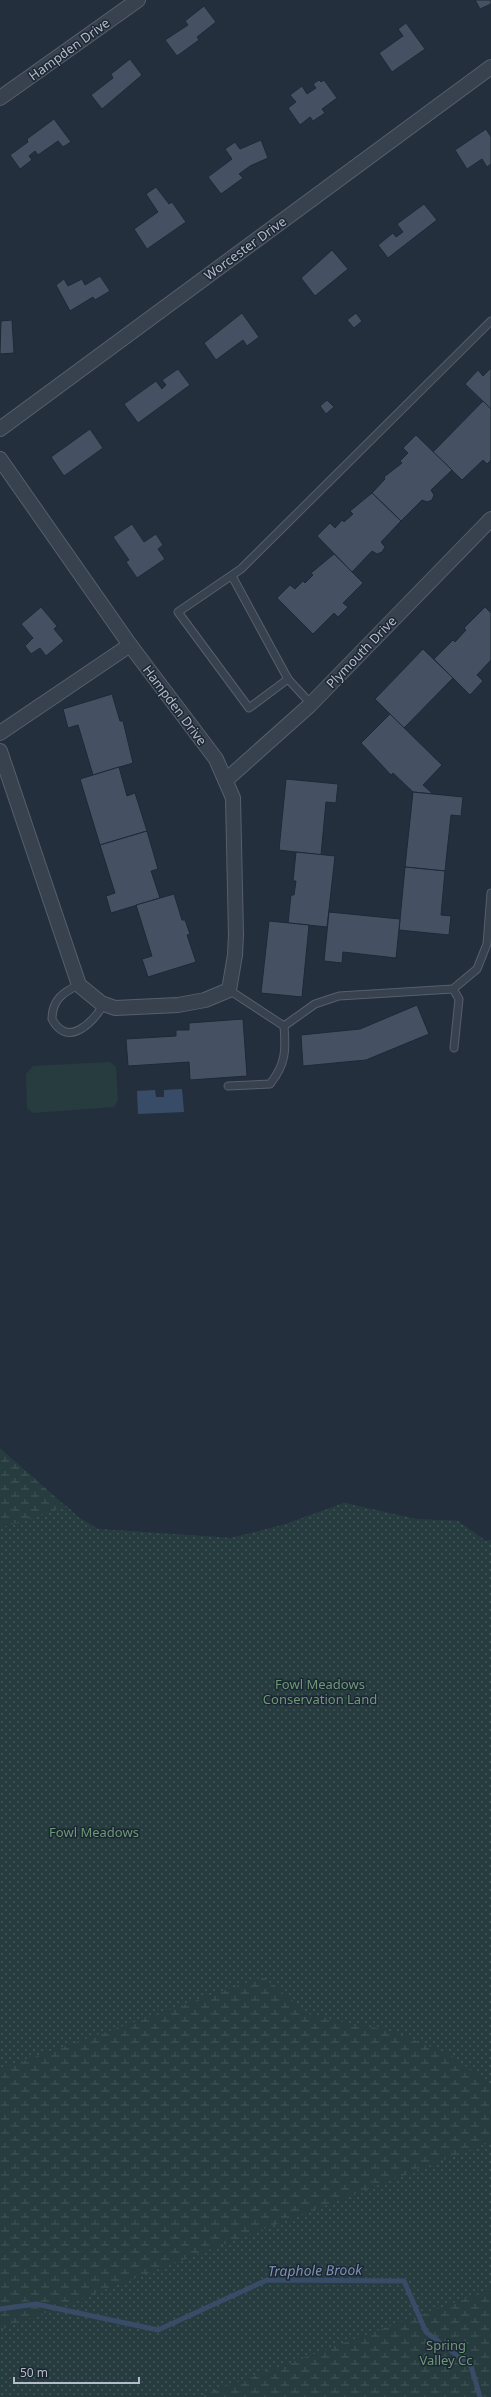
<svg xmlns="http://www.w3.org/2000/svg" width="491" height="2397" font-family="'Noto Sans',sans-serif">
  <style>
    .grass { fill: #263c3f }
    .wetland { fill: url(#wetland-marsh) }
    .park { fill: url(#park-dots) }
    .water { fill: #394c67 }
    .lines { fill: none; stroke-linecap: round; stroke-linejoin: round }
    .stream { stroke: #394c67; stroke-width: 5 }
    .building { fill: #455162; stroke: #1f2835 }
    .lane-casing { stroke: #565f6c; stroke-width: 9 }
    .street-casing { stroke: #565f6c; stroke-width: 16 }
    .lane { stroke: #38414e; stroke-width: 7 }
    .street { stroke: #38414e; stroke-width: 14 }
    .labels { text-anchor: middle; dominant-baseline: central; stroke-width: 3; stroke-linejoin: round; paint-order: stroke }
    .street-label { font-size: 13px; fill: #b4bcc9; stroke: #1d2633 }
    .park-label { font-size: 13px; fill: #6b9a76; stroke: #1d2633 }
    .water-label { font-size: 14px; font-style: italic; fill: #7c92b1; stroke: #1d2633 }
  </style>
  <defs>
    <pattern id="wetland-marsh" width="20" height="14" patternUnits="userSpaceOnUse"><rect width="20" height="14" fill="#263c3f"/><path d="M1 5h8M5 5V1M11 12h8M15 12V8" fill="none" stroke="#435659"/></pattern>
    <pattern id="park-dots" width="8" height="8" patternUnits="userSpaceOnUse"><rect width="8" height="8" fill="#263c3f"/><path d="M2 2h.1M6 6h.1" fill="none" stroke="#435659" stroke-width="1.8" stroke-linecap="round"/></pattern>
  </defs>
  <rect width="100%" height="100%" fill="#242f3e"/>
  <!-- grass -->
  <polygon class="grass" points="110,1062 116,1067 118,1101 114,1107 33,1113 27,1108 26,1074 33,1066"/>
  <!-- wetland -->
  <polygon class="wetland" points="0,1448 78,1517 98,1529 231,1538 286,1524 344,1503 416,1519 458,1521 486,1541 491,1540 491,2397 0,2397"/>
  <!-- park -->
  <g class="park">
    <polygon points="344,1503 416,1519 458,1521 486,1541 491,1540 491,2085 449,2054 391,2031 311,2015 263,1977 0,2069 0,1528 67,1506 78,1517 98,1529 231,1538 286,1524"/>
    <polygon points="491,2142 491,2289 197,2397 0,2397 0,2330"/>
  </g>
  <!-- water -->
  <polygon class="water" points="182,1089 184,1112 138,1114 137,1091 155,1090 156,1097 164,1097 164,1090"/>
  <g class="lines">
    <!-- stream -->
    <polyline class="stream" points="0,2309 36,2304 158,2330 267,2280 404,2281 426,2332 471,2366 480,2397"/>
  </g>
  <!-- building -->
  <g class="building">
    <polygon points="475,0 491,0 491,4 480,9"/>
    <polygon points="204,6 216,22 197,37 199,40 177,56 165,40 188,25 185,21"/>
    <polygon points="406,23 425,49 392,72 379,53 403,36 398,29"/>
    <polygon points="130,59 142,75 102,109 91,95 113,78 111,74"/>
    <polygon points="319,80 321,82 324,80 337,98 322,109 325,113 313,121 310,117 300,125 288,108 296,102 290,95 302,86 307,94 316,88 313,84"/>
    <polygon points="54,119 71,142 63,147 58,141 38,155 35,151 29,156 32,160 20,169 10,155 28,142 27,139"/>
    <polygon points="486,129 491,137 491,164 487,167 482,159 467,169 455,150"/>
    <polygon points="261,140 268,158 250,166 239,174 243,178 221,194 208,177 232,159 225,149 235,142 240,149"/>
    <polygon points="156,187 169,204 172,202 186,222 147,249 134,229 158,212 146,194"/>
    <polygon points="424,204 437,220 388,258 378,245 393,233 396,237 403,232 397,224"/>
    <polygon points="332,250 348,269 315,296 301,278"/>
    <polygon points="100,276 110,291 95,300 93,297 70,311 56,285 64,279 68,286 82,279 85,285"/>
    <polygon points="242,313 259,337 247,346 243,340 216,360 204,343"/>
    <polygon points="356,313 362,321 354,328 347,320"/>
    <polygon points="12,320 14,353 0,354 1,321"/>
    <polygon points="491,368 491,409 465,384 478,370 483,376"/>
    <polygon points="178,369 190,385 138,423 124,404 156,381 162,389 166,385 162,380"/>
    <polygon points="327,400 334,407 326,414 320,406"/>
    <polygon points="483,401 491,409 491,460 487,464 483,460 462,480 433,452"/>
    <polygon points="90,429 103,448 64,476 51,457"/>
    <polygon points="416,435 452,470 431,490 434,495 432,500 427,502 422,500 401,521 372,493 385,479 384,477 402,463 400,461 408,453 403,448"/>
    <polygon points="372,493 401,521 381,542 385,547 382,552 377,554 372,551 352,572 317,536 330,523 335,528 342,520 344,522 353,514 350,511"/>
    <polygon points="132,524 144,542 156,534 163,545 158,549 165,559 137,578 126,562 129,560 113,537"/>
    <polygon points="334,554 363,583 343,603 348,607 338,617 334,613 313,634 277,598 290,585 295,589 303,581 305,583 313,575 311,573"/>
    <polygon points="41,607 57,626 54,629 64,641 46,656 40,648 31,654 25,646 33,638 21,624"/>
    <polygon points="485,607 491,613 491,660 477,675 483,681 470,695 434,659 453,640 455,642 466,630 464,628"/>
    <polygon points="423,649 453,678 404,728 375,699"/>
    <polygon points="112,694 120,721 123,721 133,763 93,775 78,725 68,728 63,709"/>
    <polygon points="390,714 442,765 423,785 433,794 413,792 393,773 391,775 361,743"/>
    <polygon points="119,767 127,796 135,793 147,831 100,845 80,779"/>
    <polygon points="286,779 338,784 336,803 326,802 321,855 279,850"/>
    <polygon points="413,792 463,797 461,816 451,815 445,871 405,867"/>
    <polygon points="147,831 158,869 151,871 160,898 111,913 106,896 115,893 100,845"/>
    <polygon points="296,852 335,856 327,927 288,923 291,895 294,895 296,881 293,881"/>
    <polygon points="405,867 445,871 441,915 451,916 449,935 399,930"/>
    <polygon points="174,894 182,920 185,920 190,934 187,935 196,962 148,977 142,959 152,956 136,905"/>
    <polygon points="329,912 400,919 396,958 343,952 342,963 324,961"/>
    <polygon points="269,921 309,925 302,997 261,993"/>
    <polygon points="417,1005 429,1034 366,1060 303,1066 301,1035 360,1029"/>
    <polygon points="243,1019 247,1076 190,1080 189,1062 128,1066 126,1039 176,1036 176,1030 189,1030 189,1023"/>
  </g>
  <g class="lines">
    <defs>
      <g id="lane">
        <polyline points="232,576 288,679"/>
        <polyline points="311,704 288,679 249,708 178,612 241,569 491,321"/>
        <path d="M79,985C63,992 52,1000 52,1019C68,1049 93,1022 104,1004"/>
        <polyline points="453,989 459,999 454,1048"/>
        <polyline points="229,990 284,1026 315,1004 339,996 453,989 477,969 487,944 491,893"/>
        <path d="M228,1086L270,1084C286,1064 286,1050 284,1026"/>
      </g>
      <g id="street">
        <polyline points="0,98 138,0"/>
        <polyline points="0,429 491,67"/>
        <polyline points="0,459 130,645 216,759 233,798 236,935 235,955 229,990 205,1000 178,1005 115,1008 101,1003 79,985 0,751"/>
        <polyline points="0,733 130,645"/>
        <polyline points="226,780 309,706 491,519"/>
      </g>
    </defs>
    <!-- lane casing -->
    <use href="#lane" class="lane-casing"/>
    <!-- street casing -->
    <use href="#street" class="street-casing"/>
    <!-- lane -->
    <use href="#lane" class="lane"/>
    <!-- street -->
    <use href="#street" class="street"/>
  </g>
  <g class="labels">
    <!-- street labels -->
    <g class="street-label">
      <text transform="translate(69 49) rotate(-36)">Hampden Drive</text>
      <text transform="translate(245 248) rotate(-36)">Worcester Drive</text>
      <text transform="translate(361 652) rotate(-46)">Plymouth Drive</text>
      <text transform="translate(175 705) rotate(53)">Hampden Drive</text>
    </g>
    <!-- park labels -->
    <g class="park-label">
      <text x="320" y="1684">Fowl Meadows<tspan x="320" dy="15">Conservation Land</tspan></text>
      <text x="94" y="1832">Fowl Meadows</text>
      <text x="446" y="2345">Spring<tspan x="446" dy="15">Valley Cc</tspan></text>
    </g>
    <!-- water labels -->
    <g class="water-label">
      <text transform="translate(315 2270) rotate(-1)">Traphole Brook</text>
    </g>
  </g>
  <!-- scale -->
  <path d="M14 2377v6h125v-6" fill="none" stroke="#b4bcc9" stroke-width="2"/>
  <text x="20" y="2377" font-size="12" fill="#b4bcc9" stroke="#1d2633" stroke-width="3" paint-order="stroke">50 m</text>
</svg>
